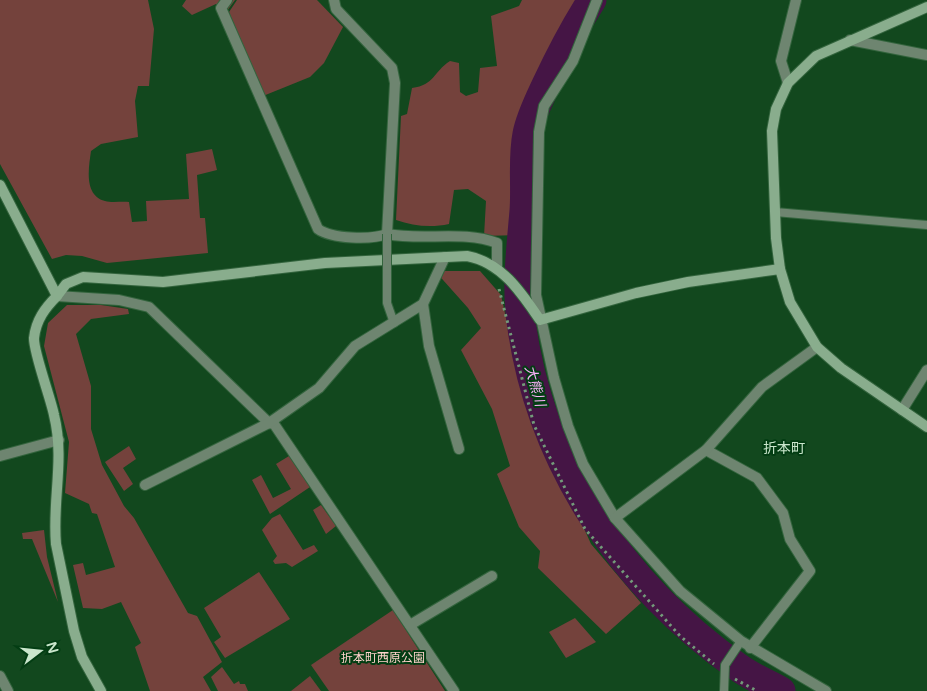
<svg xmlns="http://www.w3.org/2000/svg" width="927" height="691" font-family="'Varela Round','Noto Sans JP',sans-serif">
  <style>
    .green { fill: #74423c }
    .lines { fill: none; stroke-linecap: round; stroke-linejoin: round }
    .river { stroke: #451545; stroke-width: 29 }
    .lane-casing { stroke: #33643d; stroke-width: 10 }
    .street-casing { stroke: #33643d; stroke-width: 12 }
    .secondary-casing { stroke: #33643d; stroke-width: 12 }
    .path { stroke: #739b7a; stroke-width: 3; stroke-dasharray: 2.5 4; stroke-linecap: butt }
    .lane { stroke: #6e8570; stroke-width: 8 }
    .street { stroke: #6e8570; stroke-width: 10 }
    .secondary { stroke: #89ad8d; stroke-width: 10 }
    .lane-bridge-casing { stroke: #33643d; stroke-width: 10; stroke-linecap: butt }
    .lane-bridge { stroke: #6e8570; stroke-width: 8 }
    .labels { text-anchor: middle; dominant-baseline: central; stroke-width: 4; stroke-linejoin: round; paint-order: stroke }
    .park-label { font-size: 12px; fill: #fed2cb; stroke: #033d13 }
    .water-label { font-size: 14px; font-style: italic; fill: #fdb1fb; stroke: #033d13 }
    .neighbourhood-label { font-size: 14px; fill: #cae6cc; stroke: #033d13 }
  </style>
  <rect width="100%" height="100%" fill="#12481e"/>
  <!-- green -->
  <g class="green">
    <path d="M0,0H148L154,29L149,86H138L135,101L138,137L101,144L91,151C89,166 83,195 105,201C112,203 122,201 129,202L132,222L147,221L146,201L189,199L186,154L212,149L217,170L197,175L200,218H205L208,253L107,263L82,256L66,255L52,259L0,164Z"/>
    <polygon points="186,0 235,0 227,11 216,4 192,15 182,6"/>
    <polygon points="237,0 317,0 343,27 324,63 310,77 263,96 229,12"/>
    <path d="M522,0H596L571,40L541,105L530,135V173L522,201L519,235L484,236L486,201L468,189L454,190L449,224C431,228 413,226 396,220L401,116L407,114L412,88C435,85 433,72 450,61L459,63L460,92L466,96L478,92L480,68L497,66L491,16L519,6Z"/>
    <polygon points="435,271 480,271 501,295 521,387 591,544 641,603 606,634 538,568 540,551 519,527 497,474 510,466 492,409 461,350 481,328 468,308"/>
    <polygon points="67,305 101,305 128,309 129,314 91,319 76,334 91,386 91,429 102,465 124,506 134,518 188,613 197,616 222,662 203,677 211,691 150,691 135,647 141,643 121,602 102,609 83,608 73,565 83,563 86,575 115,567 97,514 92,513 89,504 65,493 69,442 44,346 48,323"/>
    <polygon points="129,446 136,459 123,468 133,484 124,491 105,462"/>
    <polygon points="289,456 310,487 270,514 252,480 261,475 273,498 291,489 276,464"/>
    <polygon points="321,505 336,526 326,534 313,510"/>
    <polygon points="280,514 303,550 314,545 318,551 292,567 286,563 275,564 273,561 277,556 262,530 272,518"/>
    <polygon points="44,530 47,557 58,602 32,539 23,539 22,533"/>
    <polygon points="259,572 290,619 225,658 214,642 221,637 204,608"/>
    <polygon points="393,610 445,691 329,691 311,665"/>
    <polygon points="575,618 596,642 566,658 549,632"/>
    <polygon points="222,667 234,684 239,681 240,684 245,684 248,691 218,691 211,677"/>
    <polygon points="310,676 321,691 291,691"/>
  </g>
  <g class="lines">
    <!-- river -->
    <path class="river" d="M592,0C574,28 560,55 546,85C539,100 530,118 527,134C522,159 526,186 524,211C521,247 516,285 521,321C539,462 623,586 738,667C751,677 767,683 781,691"/>
    <defs>
      <g id="lane">
        <polyline points="775,212 927,225"/>
        <polyline points="387,271 387,303 394,323"/>
        <polyline points="724,691 725,665 741,641"/>
      </g>
      <g id="street">
        <path d="M227,0L221,8L318,229C332,239 371,240 387,234"/>
        <path d="M334,0L336,9L392,68L395,83L387,234C424,241 463,230 497,243V269"/>
        <polyline points="597,0 573,61 544,106 539,132 536,295 554,378 568,426 583,464 615,518 680,591 741,641 826,691"/>
        <polyline points="850,40 927,55"/>
        <polyline points="788,83 781,61 796,0"/>
        <polyline points="57,296 119,300 149,307 269,423 274,424 454,691"/>
        <polyline points="423,304 429,346 459,449"/>
        <polyline points="902,410 927,370"/>
        <polyline points="706,450 757,478 783,513 790,539 810,571 750,648"/>
        <polyline points="0,456 59,440"/>
        <polyline points="145,485 269,423 319,388 355,346 423,304 445,257"/>
        <polyline points="615,518 706,450 762,387 817,347"/>
        <polyline points="410,625 492,576"/>
        <polyline points="0,676 8,691"/>
      </g>
      <g id="secondary">
        <polyline points="927,7 816,56 788,83 776,109 772,131 776,238 780,269 790,302 817,347 841,368 927,427"/>
        <path d="M0,185L57,296C45,308 36,320 34,338C33,351 51,399 54,415C65,460 52,500 56,544L74,631L82,657L101,691"/>
        <path d="M57,296L66,284L83,277L163,282L325,263L467,256C501,262 521,292 540,320L636,293L688,282L780,269"/>
      </g>
    </defs>
    <!-- lane casing -->
    <use href="#lane" class="lane-casing"/>
    <!-- street casing -->
    <use href="#street" class="street-casing"/>
    <!-- secondary casing -->
    <use href="#secondary" class="secondary-casing"/>
    <!-- path -->
    <g class="path">
      <polyline points="499,289 534,425 585,529 680,636 714,664"/>
      <polyline points="735,679 757,691"/>
    </g>
    <!-- lane -->
    <use href="#lane" class="lane"/>
    <!-- street -->
    <use href="#street" class="street"/>
    <!-- secondary -->
    <use href="#secondary" class="secondary"/>
    <defs>
      <polyline id="lane-bridge" points="387,271 387,234"/>
    </defs>
    <!-- lane-bridge casing -->
    <use href="#lane-bridge" class="lane-bridge-casing"/>
    <!-- lane-bridge -->
    <use href="#lane-bridge" class="lane-bridge"/>
  </g>
  <g class="labels">
    <!-- park labels -->
    <g class="park-label">
      <text x="383" y="658">折本町西原公園</text>
    </g>
    <!-- water labels -->
    <g class="water-label">
      <text transform="translate(535 386) rotate(74)">大熊川</text>
    </g>
    <!-- neighbourhood labels -->
    <g class="neighbourhood-label">
      <text x="784" y="448">折本町</text>
    </g>
  </g>
  <!-- north arrow -->
  <g transform="translate(40 651) rotate(74)" stroke="#033d13" stroke-width="4" paint-order="stroke">
  <path d="M0-4L9 19L0 12L-9 19Z" fill="#cae6cc"/>
  <text y="-8" font-size="14" font-weight="bold" text-anchor="middle" fill="#cae6cc">N</text>
  </g>
</svg>
